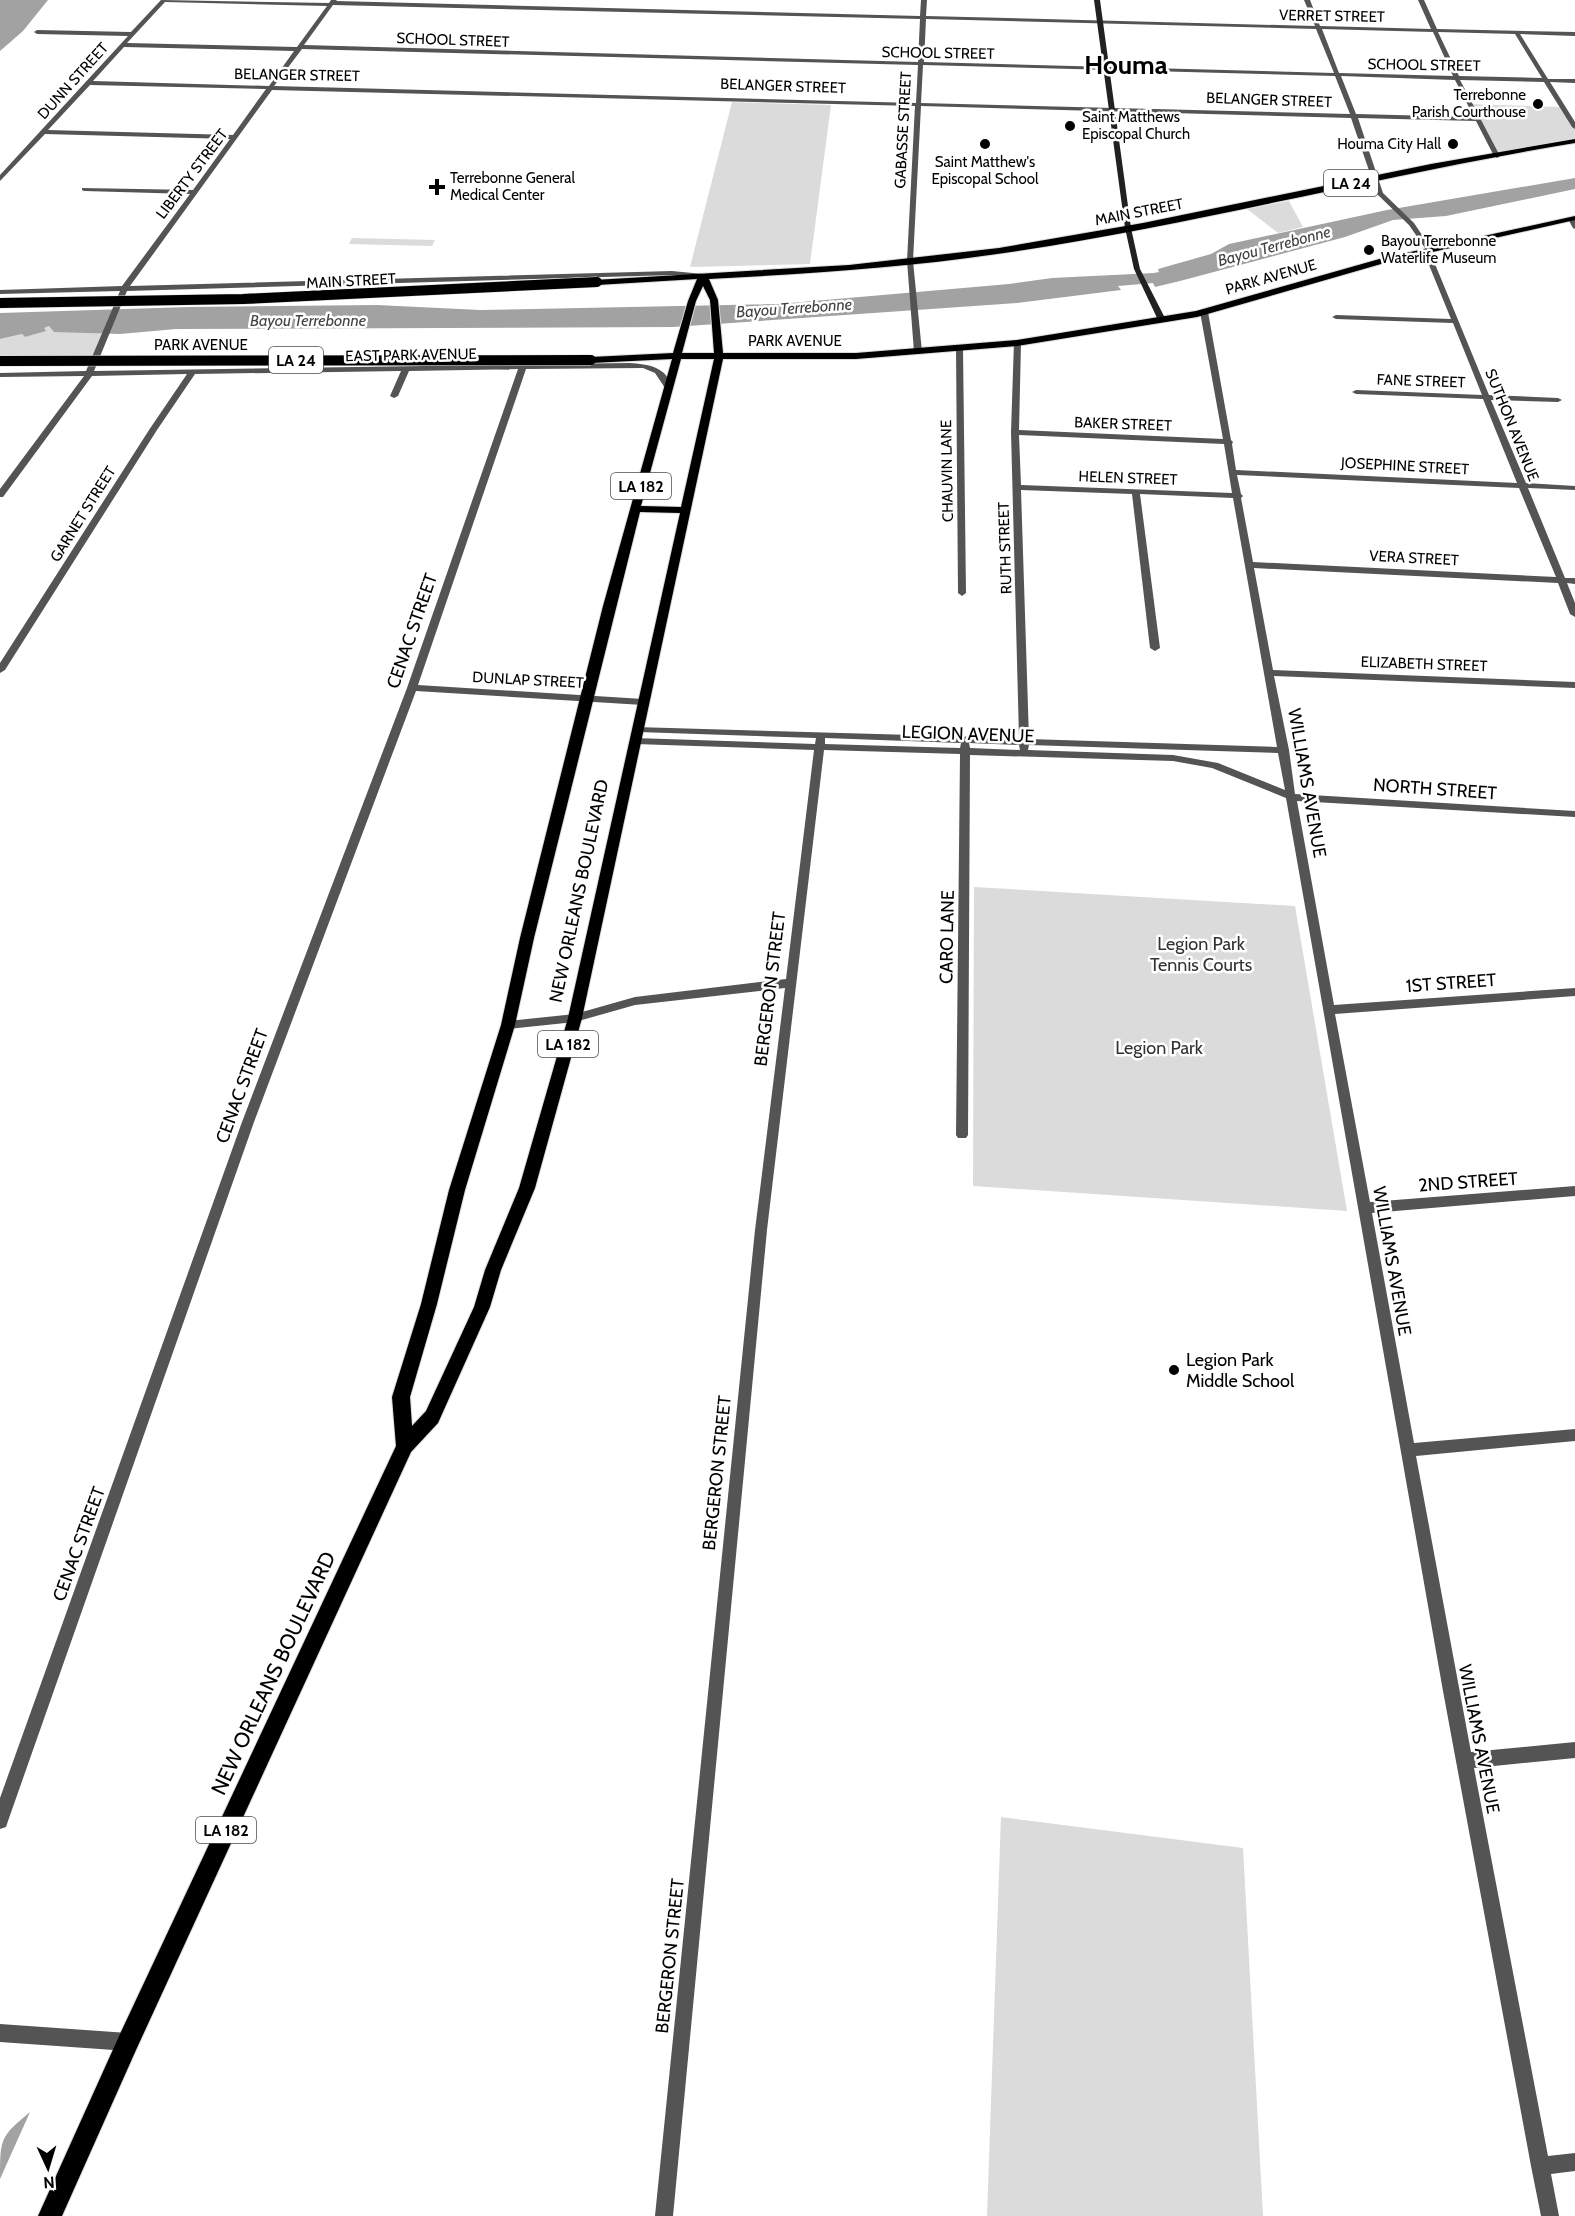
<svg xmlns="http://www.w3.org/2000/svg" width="1575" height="2216" font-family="Cabin,sans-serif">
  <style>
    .green { fill: #dbdbdb }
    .water { fill: #a2a2a2 }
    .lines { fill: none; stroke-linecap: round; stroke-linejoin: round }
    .primary-casing { stroke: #dbdbdb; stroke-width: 2 }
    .street { fill: #545454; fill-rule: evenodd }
    .secondary { fill: #212121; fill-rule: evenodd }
    .primary { fill: #000; fill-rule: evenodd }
    .primary-bridge-casing { stroke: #dbdbdb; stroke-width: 11; stroke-linecap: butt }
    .primary-bridge { stroke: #000; stroke-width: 10 }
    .poi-dot { fill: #000; stroke: #fff; stroke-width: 2 }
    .labels { text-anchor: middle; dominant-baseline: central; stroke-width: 5; stroke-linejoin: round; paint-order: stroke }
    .far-street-label { font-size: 15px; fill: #000; stroke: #fff }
    .far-poi-label { font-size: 15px; fill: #000; stroke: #fff; text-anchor: start }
    .shield { fill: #fff; stroke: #4c4c4c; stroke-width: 1.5 }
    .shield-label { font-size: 16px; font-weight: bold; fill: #000 }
    .far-water-label { font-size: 16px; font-style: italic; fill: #434343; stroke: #fff }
    .street-label { font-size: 18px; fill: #000; stroke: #fff }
    .park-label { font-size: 18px; fill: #323232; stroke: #fff }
    .poi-label { font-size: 18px; fill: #000; stroke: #fff; text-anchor: start }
    .near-street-label { font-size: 21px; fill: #000; stroke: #fff }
    .far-town-label { font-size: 26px; font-weight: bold; fill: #000; stroke: #fff }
  </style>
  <rect width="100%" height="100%" fill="#fff"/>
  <!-- green -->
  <g class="green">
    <polygon points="732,102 831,105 810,264 690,267"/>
    <polygon points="1470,104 1561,107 1575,127 1575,141 1497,156"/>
    <polygon points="1289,201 1303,227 1278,233 1247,209"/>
    <polygon points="352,238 435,240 432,246 349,244"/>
    <polygon points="50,326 104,334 94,362 0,362 0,339 22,334 25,337 45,331 43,328"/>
    <polygon points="974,887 1295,906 1347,1211 973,1186"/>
    <polygon points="1001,1817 1243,1848 1263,2216 987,2216"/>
  </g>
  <!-- water -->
  <g class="water">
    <polygon points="0,0 48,0 23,31 0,51"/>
    <polygon points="1575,178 1575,189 1446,216 1393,220 1345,237 1180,281 1155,287 1153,283 1118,286 1121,290 1017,303 673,327 176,329 120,334 54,332 49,326 44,328 46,331 25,337 22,334 0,339 0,313 189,307 377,305 480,310 779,304 1009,284 1052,278 1154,273 1159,272 1158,269 1211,254 1229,244 1387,210"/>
    <path d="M30,2112L0,2179C0,2138 0,2137 30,2112Z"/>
  </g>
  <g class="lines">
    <defs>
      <path id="primary" d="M1575,139V143C1381,175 1191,226 997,254C901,268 805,274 709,279L718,300L723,353H856L1017,340L1196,311L1383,258L1575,216V220L1388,262L1197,317L1017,346L856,359H723L582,1018L535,1188L501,1270L490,1307L438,1423L411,1452L136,2050L62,2216H38L120,2034L396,1446L392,1397L421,1304L449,1190L501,1025L520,938L603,606L672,359L591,363L586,360L591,357L673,353L688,301L697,279L597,285L593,282L594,280L849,265L999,248L1143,223L1431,164ZM703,286L710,300L714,353H682L696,301ZM681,359H714L681,507L641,506ZM640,512L680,513L568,1018L519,1188L485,1270L474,1307L426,1411L412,1426L410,1397L437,1304L465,1190L515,1025L534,938Z"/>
    </defs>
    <!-- primary casing -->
    <use href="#primary" class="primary-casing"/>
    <!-- street -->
    <g class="street">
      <path d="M161,0L329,3L331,0H337L336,1L920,16L921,0H927L926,16L1315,26L1304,0H1310L1320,26L1431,29L1418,0H1424L1437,29L1575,32V36L1520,34L1548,79H1575V83L1550,82L1575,122V129L1572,127L1544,82L1460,80L1500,156L1497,158L1494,156L1476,121L1358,118L1383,193L1414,223L1432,250L1429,252L1427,251L1409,225L1377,194L1351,118L921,106L913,261L922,352L918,354L914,352L907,261L915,106L272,90L130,286L672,271L703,274L706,276L703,278L672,275L127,291L94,371L630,363C647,364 669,367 671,388H665L655,373L643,368L526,369L418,685L643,699L648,702L643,705L416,691L254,1122L8,1821L6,1827L0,1829V1798L242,1122L407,688L518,369L409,371L398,396L394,398L390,396L401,371L195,374L157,430L5,670L0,673V663L149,430L187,374L92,376L3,497H0V489L84,376L0,377V373L86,371L120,291L0,294V290L122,286L190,194L84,191L82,190V188L193,190L230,139L45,134L0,181V175L128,36L37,34L34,32L37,30L131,32ZM165,2L327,6L297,47L127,43ZM333,5L920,19L918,62L304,45ZM926,19L1316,29L1334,73L924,62ZM1322,29L1433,32L1453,76L1339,73ZM1438,32L1515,34L1542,78L1459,76ZM124,47L294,51L269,86L93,81ZM302,49L918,65L916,103L274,86ZM923,65L1335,76L1350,114L921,103ZM1341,76L1455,80L1474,117L1356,114ZM90,85L266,89L233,135L48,130Z"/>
      <polygon points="1571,217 1575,220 1575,229 1573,228 1568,219"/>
      <path d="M1416,251L1435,264L1489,395L1558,398L1562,400L1558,402L1491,400L1526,483L1575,486V490L1528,488L1565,578H1575V584L1567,583L1575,603V617L1570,614L1558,583L1254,568L1273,670L1575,682V688L1274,676L1289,750L1295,794L1575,811V817L1297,801L1334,1005L1575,988V996L1335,1014L1370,1202L1575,1186V1196L1372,1213L1414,1443L1575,1429V1441L1416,1456L1471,1752L1575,1742V1758L1474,1768L1548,2156L1575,2153V2171L1551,2174L1559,2216H1541L1531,2166L1443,1691L1286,798L1212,768L1173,761L970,755L968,1135L966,1138H958L956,1135L960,754L824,750L767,1230L673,2216H655L755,1230L785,988L635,1005L575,1022L508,1029L502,1025L508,1021L575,1014L635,997L786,979L814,750L635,744L630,741L635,738L815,744L816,738L638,732L635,731V727L1019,738L1011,432L1014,341L1021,343L1019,430L1223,439L1200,312L1204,310L1208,312L1231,440L1233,442L1232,444L1236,470L1517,483L1483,399L1356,394L1352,392L1356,390L1482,395L1453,323L1336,319L1332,317L1336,315L1451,319L1429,265L1414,254V252ZM1019,435L1224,444L1232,493L1021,485ZM1237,475L1519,488L1556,577L1253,562L1241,498L1243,496L1241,494ZM1021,490L1132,494L1150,648L1155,651L1160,648L1140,494L1233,498L1277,747L1029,739ZM825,738L961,743L960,748L825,744ZM969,743L1019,745L1020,750L970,748ZM1029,745L1278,753L1285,790L1218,763L1173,755L1028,750Z"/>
      <polygon points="956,347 963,349 966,593 962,596 958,593"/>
      <polygon points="0,2024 128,2033 134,2036 137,2042 134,2048 128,2051 0,2042"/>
    </g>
    <!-- secondary -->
    <polygon class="secondary" points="1094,0 1100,0 1131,228 1140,269 1166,320 1162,322 1158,320 1134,269 1125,228"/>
    <!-- primary -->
    <use href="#primary" class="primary"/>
    <defs>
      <g id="primary-bridge">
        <polyline points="0,303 243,299 597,282"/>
        <polyline points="0,361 591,360"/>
      </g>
    </defs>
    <!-- primary-bridge casing -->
    <use href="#primary-bridge" class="primary-bridge-casing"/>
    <!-- primary-bridge -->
    <use href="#primary-bridge" class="primary-bridge"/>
  </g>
  <!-- markers -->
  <g class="poi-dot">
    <circle cx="1538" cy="104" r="6"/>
    <circle cx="1070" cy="126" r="6"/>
    <circle cx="985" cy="144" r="6"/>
    <circle cx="1453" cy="144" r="6"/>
    <path d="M434 178h6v6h6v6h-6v6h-6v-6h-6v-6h6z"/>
    <circle cx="1369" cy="250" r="6"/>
    <circle cx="1174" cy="1370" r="6"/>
  </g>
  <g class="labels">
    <!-- far-street labels -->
    <g class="far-street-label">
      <text transform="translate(1332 16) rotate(1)">VERRET STREET</text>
      <text transform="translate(453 40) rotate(2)">SCHOOL STREET</text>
      <text transform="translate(938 53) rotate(1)">SCHOOL STREET</text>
      <text transform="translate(1424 65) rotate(1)">SCHOOL STREET</text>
      <text transform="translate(297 75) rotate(1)">BELANGER STREET</text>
      <text transform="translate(73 81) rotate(-48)">DUNN STREET</text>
      <text transform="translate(783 86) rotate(2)">BELANGER STREET</text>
      <text transform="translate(1269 100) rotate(2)">BELANGER STREET</text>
      <text transform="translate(903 130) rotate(-87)">GABASSE STREET</text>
      <text transform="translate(192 174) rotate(-53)">LIBERTY STREET</text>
      <text transform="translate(1139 212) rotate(-11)">MAIN STREET</text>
      <text transform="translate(1271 277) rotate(-16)">PARK AVENUE</text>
      <text transform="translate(351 281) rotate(-3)">MAIN STREET</text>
      <text x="795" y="341">PARK AVENUE</text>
      <text x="201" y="345">PARK AVENUE</text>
      <text transform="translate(411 355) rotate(-1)">EAST PARK AVENUE</text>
      <text transform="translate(1421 381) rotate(2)">FANE STREET</text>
      <text transform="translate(1123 424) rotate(2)">BAKER STREET</text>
      <text transform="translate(1512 425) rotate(68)">SUTHON AVENUE</text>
      <text transform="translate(1405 466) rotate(3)">JOSEPHINE STREET</text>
      <text transform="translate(947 471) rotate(-91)">CHAUVIN LANE</text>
      <text transform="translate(1128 478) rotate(2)">HELEN STREET</text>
      <text transform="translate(83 514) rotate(-58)">GARNET STREET</text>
      <text transform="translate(1005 548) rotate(-92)">RUTH STREET</text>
      <text transform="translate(1414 558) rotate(3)">VERA STREET</text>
      <text transform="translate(1424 664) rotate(2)">ELIZABETH STREET</text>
      <text transform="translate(528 680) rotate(3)">DUNLAP STREET</text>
    </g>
    <!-- far-poi labels -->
    <g class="far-poi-label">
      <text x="1526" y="95" text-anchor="end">Terrebonne<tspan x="1526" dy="17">Parish Courthouse</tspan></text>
      <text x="1082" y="117">Saint Matthews<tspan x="1082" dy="17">Episcopal Church</tspan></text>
      <text x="1441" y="144" text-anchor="end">Houma City Hall</text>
      <text x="985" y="162" text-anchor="middle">Saint Matthew's<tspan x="985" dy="17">Episcopal School</tspan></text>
      <text x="450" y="178">Terrebonne General<tspan x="450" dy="17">Medical Center</tspan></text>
      <text x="1381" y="241">Bayou Terrebonne<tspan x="1381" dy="17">Waterlife Museum</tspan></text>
    </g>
    <!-- shield labels -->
    <g class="shield">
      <rect x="1324" y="170" width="54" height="26" rx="4.5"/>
      <rect x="269" y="347" width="54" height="26" rx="4.5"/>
      <rect x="611" y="473" width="60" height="26" rx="4.5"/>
      <rect x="538" y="1031" width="60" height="26" rx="4.5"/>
      <rect x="196" y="1817" width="60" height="26" rx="4.5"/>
    </g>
    <g class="shield-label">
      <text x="1351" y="183">LA 24</text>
      <text x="296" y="360">LA 24</text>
      <text x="641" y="486">LA 182</text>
      <text x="568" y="1044">LA 182</text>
      <text x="226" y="1830">LA 182</text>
    </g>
    <!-- far-water labels -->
    <g class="far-water-label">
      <text transform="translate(1274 246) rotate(-15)">Bayou Terrebonne</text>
      <text transform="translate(794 308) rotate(-4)">Bayou Terrebonne</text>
      <text x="308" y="320">Bayou Terrebonne</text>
    </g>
    <!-- street labels -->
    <g class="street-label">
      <text transform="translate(412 631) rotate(-71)">CENAC STREET</text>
      <text transform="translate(968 734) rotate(2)">LEGION AVENUE</text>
      <text transform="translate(1307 783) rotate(80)">WILLIAMS AVENUE</text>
      <text transform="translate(1435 789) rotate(4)">NORTH STREET</text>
      <text transform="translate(579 891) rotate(-78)">NEW ORLEANS BOULEVARD</text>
      <text transform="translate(947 937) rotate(-89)">CARO LANE</text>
      <text transform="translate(1451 983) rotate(-4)">1ST STREET</text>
      <text transform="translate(770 989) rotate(-83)">BERGERON STREET</text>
      <text transform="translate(242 1086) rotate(-70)">CENAC STREET</text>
      <text transform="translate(1468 1182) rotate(-4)">2ND STREET</text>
      <text transform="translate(1392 1261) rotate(80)">WILLIAMS AVENUE</text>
      <text transform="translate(717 1473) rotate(-84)">BERGERON STREET</text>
      <text transform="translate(79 1544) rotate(-70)">CENAC STREET</text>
      <text transform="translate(1479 1739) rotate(79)">WILLIAMS AVENUE</text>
      <text transform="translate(670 1956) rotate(-84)">BERGERON STREET</text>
    </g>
    <!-- park labels -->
    <g class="park-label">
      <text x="1201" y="944">Legion Park<tspan x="1201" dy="21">Tennis Courts</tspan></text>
      <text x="1159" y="1048">Legion Park</text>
    </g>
    <!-- poi labels -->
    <g class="poi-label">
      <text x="1186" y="1360">Legion Park<tspan x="1186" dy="21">Middle School</tspan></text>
    </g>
    <!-- near-street labels -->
    <g class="near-street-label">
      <text transform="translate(273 1673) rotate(-65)">NEW ORLEANS BOULEVARD</text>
    </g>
    <!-- far-town labels -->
    <g class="far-town-label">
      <text x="1126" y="65">Houma</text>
    </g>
  </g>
  <!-- north arrow -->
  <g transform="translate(48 2168) rotate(176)" stroke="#ffffff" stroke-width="4.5" paint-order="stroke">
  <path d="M0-4.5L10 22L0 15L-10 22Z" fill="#000000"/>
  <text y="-9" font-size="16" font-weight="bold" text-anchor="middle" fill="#000000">N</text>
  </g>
</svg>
